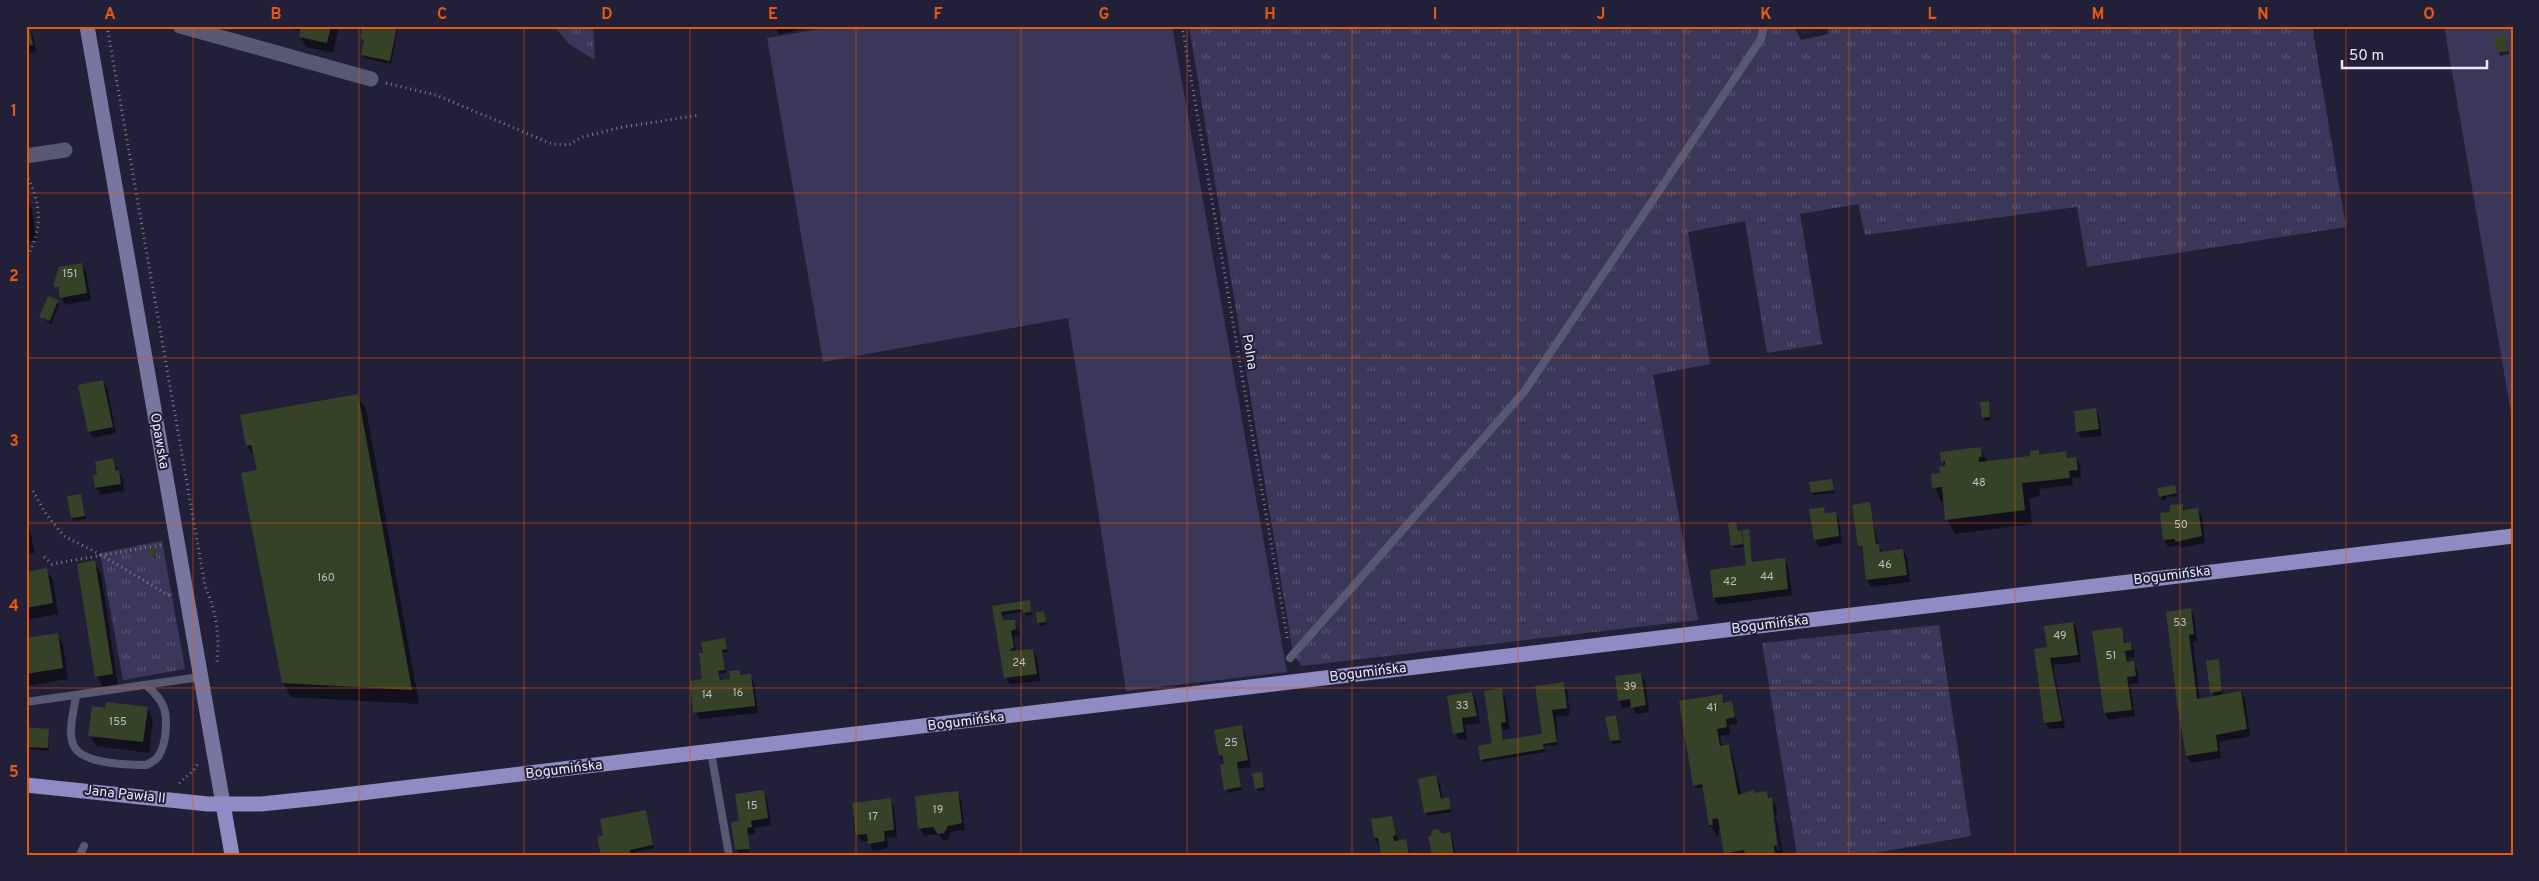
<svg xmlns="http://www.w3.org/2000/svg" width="2539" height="881" font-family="Overpass,sans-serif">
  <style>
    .grass { fill: url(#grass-tufts) }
    .green { fill: #3a3759 }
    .shadow { fill: #0007; fill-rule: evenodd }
    .building { fill: #354227 }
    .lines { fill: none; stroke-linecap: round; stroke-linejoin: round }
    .path { stroke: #807e94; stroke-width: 3; stroke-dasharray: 1 4; stroke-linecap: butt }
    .lane { stroke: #595872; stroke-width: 8 }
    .street { stroke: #595872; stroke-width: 15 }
    .secondary { stroke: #78759f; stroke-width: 15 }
    .primary { stroke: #908bc2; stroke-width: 15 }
    .grid { fill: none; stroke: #e8590c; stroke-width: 1; stroke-opacity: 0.55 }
    .labels { text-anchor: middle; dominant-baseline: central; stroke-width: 4; stroke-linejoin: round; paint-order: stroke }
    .number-label { font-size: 11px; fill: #bdbfc6 }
    .street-label { font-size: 14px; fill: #eae9fb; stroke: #221f38 }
    .neatline { fill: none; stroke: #e8590c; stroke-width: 2 }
    .grid-label { font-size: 16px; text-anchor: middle; font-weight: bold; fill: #e8590c }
  </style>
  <defs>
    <pattern id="grass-tufts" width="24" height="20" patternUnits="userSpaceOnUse" patternTransform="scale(1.25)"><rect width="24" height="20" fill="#3a3759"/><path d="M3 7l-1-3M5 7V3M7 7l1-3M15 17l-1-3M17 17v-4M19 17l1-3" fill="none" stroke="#575472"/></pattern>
  </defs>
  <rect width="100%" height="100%" fill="#221f38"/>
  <!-- grass -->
  <g class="grass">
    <polygon points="554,26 593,26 595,60 569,44"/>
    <polygon points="1189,26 2312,26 2346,227 2087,267 2077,207 1865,235 1858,204 1800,214 1822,344 1767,353 1745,221 1688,232 1710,364 1653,375 1698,620 1301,666 1293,653"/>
    <polygon points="162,541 185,669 123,680 100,553"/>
    <polygon points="1939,625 1971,836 1864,855 1797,855 1762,643"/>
  </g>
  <!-- green -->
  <g class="green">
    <polygon points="837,26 1172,26 1287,672 1126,691 1068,318 823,362 767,38"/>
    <polygon points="2444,26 2513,26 2513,424"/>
  </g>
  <!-- shadow -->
  <g class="shadow">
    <polygon points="288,26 339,26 333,53 306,47 300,36 301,31 289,29"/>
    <polygon points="368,26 398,26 391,64 364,58 362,55 365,42 361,39"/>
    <polygon points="775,26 821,26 779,34"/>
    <polygon points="1794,26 1827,26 1828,34 1801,40"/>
    <polygon points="26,29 29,29 33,36 36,52 26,54"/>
    <polygon points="2505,35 2509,54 2500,56 2495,37"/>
    <polygon points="26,200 32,209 37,240 26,242"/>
    <polygon points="82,265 86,272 91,300 65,305 55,282"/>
    <polygon points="48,298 59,305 51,324 41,317"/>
    <polygon points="103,381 107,388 116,433 93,438 89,431"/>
    <polygon points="357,395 366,409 419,704 291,697 283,682 258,471 256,460 247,445"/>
    <polygon points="1988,403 1991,420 1985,421 1983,418"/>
    <polygon points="2095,409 2099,416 2102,436 2081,438 2077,431"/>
    <polygon points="1980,449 1988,462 2029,457 2038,452 2040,456 2066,453 2069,459 2076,458 2080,465 2081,477 2072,478 2073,485 2039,489 2040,496 2029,498 2032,524 1955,534 1947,519 1945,501 1942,502 1934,487 1946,467 1943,461"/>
    <polygon points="113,460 123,479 124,491 101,495 96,488 98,475"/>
    <polygon points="1832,480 1835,493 1814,495 1812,492"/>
    <polygon points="2175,487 2177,496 2166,497 2166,500 2162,500 2159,489"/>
    <polygon points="81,495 86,519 74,521 72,518"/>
    <polygon points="1869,504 1878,544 1882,552 1903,550 1907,557 1910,582 1871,587 1867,580 1854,506"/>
    <polygon points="2182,505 2186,511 2198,510 2202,517 2205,543 2180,548 2179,545 2168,547 2164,540 2172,513"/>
    <polygon points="1823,508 1826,514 1835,513 1839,520 1842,543 1819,547 1815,540"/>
    <polygon points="26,514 35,553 26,554"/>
    <polygon points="1736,523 1737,527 1744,547 1734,548 1733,545"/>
    <polygon points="1748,530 1753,564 1784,560 1788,567 1792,595 1718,605 1714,598 1750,565"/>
    <polygon points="151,548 155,551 156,559 152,557"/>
    <polygon points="94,562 101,573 118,685 103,687 97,676"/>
    <polygon points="46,570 53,580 58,614 26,620 26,573"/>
    <polygon points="1029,601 1032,615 1026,616 1024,612 1002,615 1003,622 1014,621 1018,628 1020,636 1014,637 1016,651 1033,650 1037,657 1040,681 1010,684 1006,677 993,607"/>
    <polygon points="2190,609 2194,616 2197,641 2193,642 2200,700 2214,697 2207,662 2219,660 2223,696 2241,692 2245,699 2250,736 2219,742 2221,758 2191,763 2187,756 2167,613"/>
    <polygon points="1037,613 1045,616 1046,625 1040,626"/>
    <polygon points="2073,623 2077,630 2081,662 2053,665 2065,728 2050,729 2045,722 2048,648"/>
    <polygon points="2121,629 2126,644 2130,643 2134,650 2135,657 2128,658 2129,663 2133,662 2137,669 2139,683 2130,684 2135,716 2109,720 2105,713"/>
    <polygon points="57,635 63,645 68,679 26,686 26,639"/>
    <polygon points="725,639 728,652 722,653 726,673 718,674 722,681 732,680 739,671 742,676 750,675 754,682 758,713 699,719 695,712 703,680 705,654"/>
    <polygon points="1641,674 1645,681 1649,712 1636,714 1632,706 1623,708 1619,701"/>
    <polygon points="1563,683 1567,690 1570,715 1556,717 1558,745 1544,746 1545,752 1483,762 1481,759 1494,744 1501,690 1505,697 1510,729 1502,730 1504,742 1543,735 1536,687"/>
    <polygon points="1471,693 1476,700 1480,723 1465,725 1467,739 1459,740 1455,733"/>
    <path d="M1721,695L1725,704L1732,703L1738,724L1729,725L1730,734L1720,736L1722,747L1729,745L1731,749L1742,796L1766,793L1776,806L1777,815L1774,816L1777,821L1783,855H1726L1721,829H1718L1719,835L1717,836L1710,825L1703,787L1696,789L1695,786ZM1772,820H1775L1780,851H1777Z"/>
    <polygon points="147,708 153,719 149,753 96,746 90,735 106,709"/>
    <polygon points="1616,716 1621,743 1613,744 1611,741"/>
    <polygon points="1241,726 1245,733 1251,767 1238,769 1242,790 1227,793 1226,765 1220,756"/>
    <polygon points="26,729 48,730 49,751 26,749"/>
    <polygon points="1261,773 1265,790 1258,791 1256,788"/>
    <polygon points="1436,777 1440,784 1443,800 1450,802 1452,812 1427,816 1419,780"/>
    <polygon points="763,792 767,799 771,825 754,828 755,834 746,835 749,852 738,853 732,823 741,823"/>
    <polygon points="957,792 961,799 965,830 951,832 948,840 943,840 938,834 924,836 920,829"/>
    <polygon points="890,800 894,807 897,837 887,838 888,848 873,851 869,841 861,841 857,834"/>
    <polygon points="646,811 654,848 631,853 599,838"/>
    <polygon points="1391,817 1399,842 1405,841 1411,855 1382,855 1375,838"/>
    <polygon points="1449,834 1453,841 1456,855 1433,855 1441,835"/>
  </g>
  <!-- building -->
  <g class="building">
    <polygon points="301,26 331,26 327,43 299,37"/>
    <polygon points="366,26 397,26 390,61 361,55 364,40 360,39 362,27 366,28"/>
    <polygon points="29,27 33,45 26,46 26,28"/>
    <polygon points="2505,34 2508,51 2497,53 2494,36"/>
    <polygon points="82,263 87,293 60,298 58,287 54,287 54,282 59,267"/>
    <polygon points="48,296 58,300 50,321 39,317"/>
    <polygon points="103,380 113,427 88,432 78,385"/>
    <polygon points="358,394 412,690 282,683 241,473 257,470 251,445 246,446 240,415"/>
    <polygon points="1989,401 1990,417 1982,418 1980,402"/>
    <polygon points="2096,408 2099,429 2076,432 2074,411"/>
    <polygon points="1981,447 1982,457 1979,457 1979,462 2030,456 2030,451 2039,450 2039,455 2066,451 2067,458 2076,457 2078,470 2069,471 2070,478 2022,483 2025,510 1945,520 1942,487 1932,488 1931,474 1940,473 1939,467 1945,466 1945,461 1941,462 1940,452"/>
    <polygon points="113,458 116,471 119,470 121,484 95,488 93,475 97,474 95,462"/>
    <polygon points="1832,479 1834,490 1811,493 1809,482"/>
    <polygon points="2175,485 2177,493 2159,497 2157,488"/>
    <polygon points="81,494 85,516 71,518 67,496"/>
    <polygon points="1870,502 1876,544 1879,544 1880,552 1903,549 1907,575 1866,580 1862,546 1858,546 1852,505"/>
    <polygon points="2183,504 2183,510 2198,508 2202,536 2175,542 2175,539 2163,540 2160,513 2170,512 2170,505"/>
    <polygon points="1824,507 1825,513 1836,512 1839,536 1814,540 1809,509"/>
    <polygon points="1736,522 1738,531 1741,531 1743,544 1731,546 1728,523"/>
    <polygon points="1749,529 1752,562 1785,558 1788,589 1713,598 1710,570 1746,565 1742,530"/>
    <polygon points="154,546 155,556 151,557 150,547"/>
    <polygon points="95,560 113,674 95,677 77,564"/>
    <polygon points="47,568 53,603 26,608 26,572"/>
    <polygon points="1030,600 1031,612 1023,613 1022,609 1001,612 1003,620 1015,620 1016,629 1011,631 1014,647 1009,651 1033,649 1037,674 1004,678 992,606"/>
    <polygon points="2191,608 2194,634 2189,635 2197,699 2241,691 2247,729 2216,735 2218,751 2186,756 2177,703 2166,612"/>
    <polygon points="1044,611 1046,622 1037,623 1036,612"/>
    <polygon points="2073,622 2078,655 2050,658 2062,721 2044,723 2034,649 2047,647 2044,626"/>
    <polygon points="2122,627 2124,643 2131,642 2132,650 2125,651 2127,662 2134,661 2136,676 2127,677 2132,710 2104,713 2092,631"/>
    <polygon points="58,633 63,668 26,674 26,638"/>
    <polygon points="725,638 727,649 722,650 725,670 718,671 720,680 730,679 729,671 740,670 740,675 751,674 755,706 693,713 690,681 702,679 699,653 703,653 701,642"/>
    <polygon points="2219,659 2222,691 2210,693 2206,661"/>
    <polygon points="1641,673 1646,705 1631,708 1630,699 1618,701 1615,676"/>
    <polygon points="1564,682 1567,708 1552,710 1557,742 1543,744 1544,749 1480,760 1478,746 1492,743 1484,691 1502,688 1506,722 1501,723 1503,740 1542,734 1535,686"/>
    <polygon points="1472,692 1477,716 1462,718 1464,732 1453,734 1447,696"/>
    <polygon points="1722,694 1723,703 1732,701 1735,717 1726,719 1727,727 1717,729 1720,746 1729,744 1738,795 1754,790 1755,793 1767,791 1768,798 1772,797 1777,845 1774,846 1775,855 1745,855 1744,850 1724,854 1718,818 1712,819 1713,825 1709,825 1702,784 1693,786 1679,701"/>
    <polygon points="106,702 148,707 143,742 88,736 92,706 105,708"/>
    <polygon points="1616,715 1620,740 1610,741 1605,717"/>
    <polygon points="1242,725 1248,760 1237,762 1241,787 1224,790 1220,765 1224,764 1222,755 1219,756 1214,730"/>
    <polygon points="26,727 49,729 48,748 26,747"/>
    <polygon points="1262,772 1264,787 1255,789 1252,773"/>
    <polygon points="1436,775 1441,799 1449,797 1451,809 1424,813 1418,779"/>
    <polygon points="764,790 768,818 751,821 752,827 747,828 750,849 735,850 731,822 739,821 735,794"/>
    <polygon points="958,791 962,823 948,826 944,833 938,834 933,827 918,829 915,796"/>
    <polygon points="891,798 894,830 884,831 885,841 868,844 867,834 856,835 852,803"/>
    <polygon points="646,810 653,845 630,850 631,855 601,855 597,837 603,835 600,819"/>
    <polygon points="1392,816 1396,835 1393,836 1394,841 1406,839 1409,855 1381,855 1378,838 1374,838 1371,819"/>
    <polygon points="1438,829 1442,834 1450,832 1454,855 1432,855 1428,836 1431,836 1432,830"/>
  </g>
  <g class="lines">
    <!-- path -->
    <g class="path">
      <path d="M107,26L205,586C216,611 220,635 217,662"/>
      <polyline points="1182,26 1288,642"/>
      <polyline points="386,83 436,95 552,144 569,145 582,137 623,127 700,115"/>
      <path d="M26,174C42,205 43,228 26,259"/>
      <polyline points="33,491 46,514 64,536 101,555 170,596"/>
      <polyline points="44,557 52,564 161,545"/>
      <polyline points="179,783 194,770 198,763"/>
    </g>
    <!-- lane -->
    <g class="lane">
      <polyline points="1290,658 1524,392 1761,39 1764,26"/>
      <path d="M76,696C74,711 67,733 74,746C82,764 129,765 147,765C151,762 157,760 159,755C166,744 168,720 164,708C161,699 154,692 147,686"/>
      <polyline points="26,702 200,677"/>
      <polyline points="711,752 729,855"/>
      <polyline points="80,855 84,846"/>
    </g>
    <!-- street -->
    <g class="street">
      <polyline points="180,26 371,79"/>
      <polyline points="26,156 65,150"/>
    </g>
    <!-- secondary -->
    <polyline class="secondary" points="87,26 223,804"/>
    <!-- primary -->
    <g class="primary">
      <polyline points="26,785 208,804 261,804 319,798 2513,536"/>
      <polyline points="223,804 232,855"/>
    </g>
  </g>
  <!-- grid -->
  <path class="grid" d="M193,26V855M359,26V855M524,26V855M690,26V855M856,26V855M1021,26V855M1187,26V855M1352,26V855M1518,26V855M1684,26V855M1849,26V855M2015,26V855M2180,26V855M2346,26V855M26,193H2513M26,358H2513M26,523H2513M26,688H2513"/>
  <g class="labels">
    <!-- number labels -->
    <g class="number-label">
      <text x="70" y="274">151</text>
      <text x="1979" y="483">48</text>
      <text x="2181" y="525">50</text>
      <text x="1885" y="565">46</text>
      <text x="1767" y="577">44</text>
      <text x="326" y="578">160</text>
      <text x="1730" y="582">42</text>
      <text x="2180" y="623">53</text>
      <text x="2060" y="636">49</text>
      <text x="2111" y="656">51</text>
      <text x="1019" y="663">24</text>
      <text x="1630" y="687">39</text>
      <text x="738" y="693">16</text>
      <text x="707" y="695">14</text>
      <text x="1462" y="706">33</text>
      <text x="1712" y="708">41</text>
      <text x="118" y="722">155</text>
      <text x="1231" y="743">25</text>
      <text x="752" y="806">15</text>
      <text x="938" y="810">19</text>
      <text x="873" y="817">17</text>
    </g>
    <!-- street labels -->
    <g class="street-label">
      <text transform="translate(1249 352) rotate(80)">Polna</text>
      <text transform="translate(159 441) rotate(80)">Opawska</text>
      <text transform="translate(2172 576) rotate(-7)">Bogumińska</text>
      <text transform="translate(1770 625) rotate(-7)">Bogumińska</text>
      <text transform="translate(1368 673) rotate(-7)">Bogumińska</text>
      <text transform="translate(966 722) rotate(-7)">Bogumińska</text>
      <text transform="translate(564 770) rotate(-7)">Bogumińska</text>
      <text transform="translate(125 795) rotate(6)">Jana Pawła II</text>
    </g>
  </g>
  <!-- border -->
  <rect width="2539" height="881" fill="none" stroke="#221f38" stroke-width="55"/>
  <!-- scale -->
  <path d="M2342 60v8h145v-8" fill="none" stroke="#eae9fb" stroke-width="2.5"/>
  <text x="2349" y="60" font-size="15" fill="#eae9fb" stroke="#221f38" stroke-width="4" paint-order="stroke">50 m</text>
  <rect x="28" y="28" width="2484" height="826" class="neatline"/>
  <g class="grid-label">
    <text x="110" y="19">A</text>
    <text x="276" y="19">B</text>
    <text x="442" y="19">C</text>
    <text x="607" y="19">D</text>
    <text x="773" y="19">E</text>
    <text x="938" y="19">F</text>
    <text x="1104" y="19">G</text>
    <text x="1270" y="19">H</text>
    <text x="1435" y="19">I</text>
    <text x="1601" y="19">J</text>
    <text x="1766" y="19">K</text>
    <text x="1932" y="19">L</text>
    <text x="2098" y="19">M</text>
    <text x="2263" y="19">N</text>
    <text x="2429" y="19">O</text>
    <text x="14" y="116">1</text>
    <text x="14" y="281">2</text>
    <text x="14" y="446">3</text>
    <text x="14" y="611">4</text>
    <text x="14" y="777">5</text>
  </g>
</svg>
